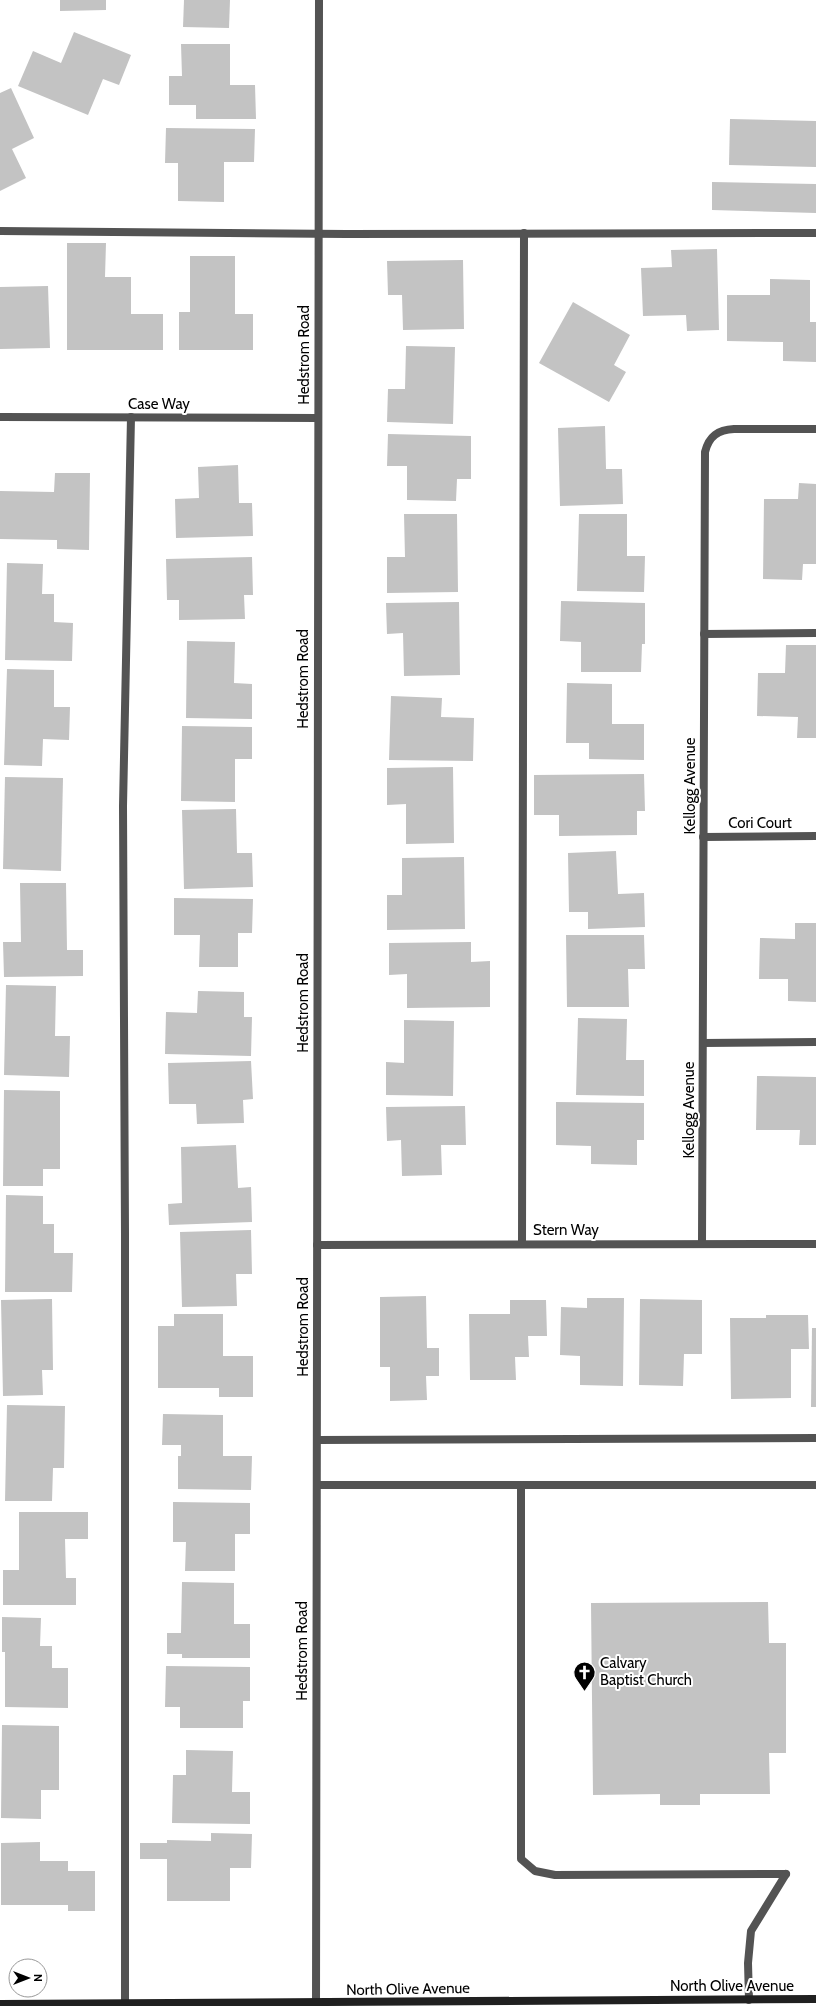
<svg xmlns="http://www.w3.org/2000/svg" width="816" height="2006" font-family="Cabin,sans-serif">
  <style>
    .building { fill: #c3c3c3 }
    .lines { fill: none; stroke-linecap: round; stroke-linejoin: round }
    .lane { stroke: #535353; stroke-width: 8 }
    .street { stroke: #535353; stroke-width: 8 }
    .secondary { stroke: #202020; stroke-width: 8 }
    .labels { text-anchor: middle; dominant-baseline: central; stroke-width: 4; stroke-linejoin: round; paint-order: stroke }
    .street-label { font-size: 15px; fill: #000; stroke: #fff }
    .poi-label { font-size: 15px; fill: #000; stroke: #fff; text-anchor: start }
  </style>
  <rect width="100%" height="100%" fill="#fff"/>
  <!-- building -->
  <g class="building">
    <polygon points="60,0 106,0 106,10 60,11"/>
    <polygon points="184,0 230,0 229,28 183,27"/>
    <polygon points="74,32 131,55 119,85 103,79 88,115 18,86 33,51 61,63"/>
    <polygon points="181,44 230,44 230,85 255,85 256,119 196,119 196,105 169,105 169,76 182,76"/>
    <polygon points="11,88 34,138 12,149 26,178 0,191 0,93"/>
    <polygon points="730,119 816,121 816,167 729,165"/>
    <polygon points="166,128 255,129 254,162 224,162 224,202 178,201 178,163 165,163"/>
    <polygon points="712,182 816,184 816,213 712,210"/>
    <polygon points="67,243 106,243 105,277 131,277 131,314 163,314 163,350 67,350"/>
    <polygon points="717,249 719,330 687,331 686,315 643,316 641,268 672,267 671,250"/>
    <polygon points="190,256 235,256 235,314 253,314 253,350 179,350 179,312 190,312"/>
    <polygon points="463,260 464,329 403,330 402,295 388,295 387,261"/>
    <polygon points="770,279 810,280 810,322 816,322 816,362 783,361 783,342 727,341 727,295 770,295"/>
    <polygon points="48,286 50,348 0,349 0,287"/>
    <polygon points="573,302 630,335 614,365 626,372 609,402 539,363"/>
    <polygon points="406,346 455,347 453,424 387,422 388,389 405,389"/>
    <polygon points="605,426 606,469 622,469 623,504 560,506 558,428"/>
    <polygon points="388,434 471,436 471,479 457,479 456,501 407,500 407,466 387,466"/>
    <polygon points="238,465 239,503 252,503 253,536 176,538 175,499 199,498 198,467"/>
    <polygon points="55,473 90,473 89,550 57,549 57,540 0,539 0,491 54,492"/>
    <polygon points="799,483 816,484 816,564 803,564 802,580 763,579 764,499 798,499"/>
    <polygon points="404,514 457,514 458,592 387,593 387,557 405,557"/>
    <polygon points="579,514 627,514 627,556 645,556 644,592 577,591"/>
    <polygon points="252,557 253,595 244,595 245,619 179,620 179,600 167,600 166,559"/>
    <polygon points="7,563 43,564 42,594 54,594 54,622 73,623 72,661 5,660"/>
    <polygon points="561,601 645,603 645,644 642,644 641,672 581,672 581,642 560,641"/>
    <polygon points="459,602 460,675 404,676 403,633 387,634 386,603"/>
    <polygon points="187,641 235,642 234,683 252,684 252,719 186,718"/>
    <polygon points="786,645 816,645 816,738 797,738 798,717 757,716 758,673 785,673"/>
    <polygon points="7,669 54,670 54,707 70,707 69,740 43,739 42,766 4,765"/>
    <polygon points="567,683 612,684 612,724 644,724 644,760 589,759 589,743 566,743"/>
    <polygon points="391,696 442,698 441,717 474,718 473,761 389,760"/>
    <polygon points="182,726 252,727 252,759 235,759 235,802 181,801"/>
    <polygon points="453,767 454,843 406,844 406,804 387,805 387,768"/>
    <polygon points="644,774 645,811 637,811 637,835 559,836 559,815 534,815 534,775"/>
    <polygon points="5,777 63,778 61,871 3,869"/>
    <polygon points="236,809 237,853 252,853 253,887 184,889 182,810"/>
    <polygon points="616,851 618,894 644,893 645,927 588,929 588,912 569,912 568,853"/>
    <polygon points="464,857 465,929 387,930 387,895 402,895 402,858"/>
    <polygon points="20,883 66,883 67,950 83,950 83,976 4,977 3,942 21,942"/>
    <polygon points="174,898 253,899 252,933 238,933 238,967 199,967 200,935 174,935"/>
    <polygon points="795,923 816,923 816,1002 788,1001 788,979 759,979 760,938 795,939"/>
    <polygon points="566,935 644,935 645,969 628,969 629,1007 567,1007"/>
    <polygon points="471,942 471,962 490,961 490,1007 407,1008 407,974 389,975 389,943"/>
    <polygon points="6,985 56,986 55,1036 70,1036 69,1077 4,1075"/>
    <polygon points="198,991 244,992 244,1017 252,1017 251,1056 165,1054 166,1012 197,1013"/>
    <polygon points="578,1018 627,1019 626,1060 644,1060 644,1096 576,1095"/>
    <polygon points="404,1020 454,1021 453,1096 386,1095 386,1062 404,1063"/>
    <polygon points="251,1061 253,1099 243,1100 244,1123 197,1124 196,1104 169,1104 168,1063"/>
    <polygon points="757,1076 816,1077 816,1145 799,1145 800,1130 756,1130"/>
    <polygon points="4,1090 60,1091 60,1169 43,1169 43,1186 3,1186"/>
    <polygon points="556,1102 644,1103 644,1140 637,1140 637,1165 591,1164 591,1146 556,1145"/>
    <polygon points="465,1106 466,1145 441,1145 442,1175 402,1176 401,1140 387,1141 386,1107"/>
    <polygon points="236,1145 238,1188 251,1187 252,1222 169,1225 168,1204 182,1203 181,1147"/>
    <polygon points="6,1195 43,1196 43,1224 54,1224 54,1253 73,1253 72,1292 5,1292"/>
    <polygon points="251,1230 252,1274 236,1274 237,1306 182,1307 180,1232"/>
    <polygon points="426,1296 427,1348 439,1348 439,1376 426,1376 427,1400 390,1401 390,1367 380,1367 380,1297"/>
    <polygon points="587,1298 624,1298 623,1386 580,1385 580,1356 560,1355 561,1307 587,1308"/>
    <polygon points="52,1299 53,1370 42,1370 43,1395 3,1396 1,1300"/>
    <polygon points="640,1299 702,1300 702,1354 684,1354 683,1386 639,1385"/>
    <polygon points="510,1300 546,1300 547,1336 528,1336 529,1357 515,1357 516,1380 470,1380 469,1314 510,1314"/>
    <polygon points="174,1314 223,1314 223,1356 253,1356 253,1397 219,1397 219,1388 158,1388 158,1326 174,1326"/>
    <polygon points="766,1315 808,1315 809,1349 791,1349 791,1398 731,1399 730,1318 766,1318"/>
    <polygon points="812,1328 816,1328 816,1407 811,1407"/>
    <polygon points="7,1405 65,1406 64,1468 53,1468 52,1501 5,1501"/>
    <polygon points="163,1414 223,1415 223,1456 252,1456 251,1490 178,1489 178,1456 181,1456 181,1445 162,1445"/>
    <polygon points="173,1502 250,1503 250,1534 235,1534 235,1571 185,1571 186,1542 173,1542"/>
    <polygon points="19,1512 88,1512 88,1539 65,1539 66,1578 76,1578 76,1605 3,1605 3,1570 19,1570"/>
    <polygon points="182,1582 234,1583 234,1624 250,1624 250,1658 182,1658 182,1654 167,1654 167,1633 181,1633"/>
    <polygon points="768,1602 769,1643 786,1643 786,1753 769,1753 770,1794 700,1794 700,1805 660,1805 660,1794 593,1795 591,1603"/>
    <polygon points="2,1617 41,1618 40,1646 52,1646 52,1668 68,1668 68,1708 5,1707 5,1652 2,1652"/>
    <polygon points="166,1666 250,1667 250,1701 243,1701 243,1728 180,1728 180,1707 165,1707"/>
    <polygon points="2,1725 59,1726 59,1790 41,1790 41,1819 1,1818"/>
    <polygon points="186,1750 233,1751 232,1792 250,1792 250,1824 172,1823 173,1775 186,1775"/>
    <polygon points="211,1833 252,1834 251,1868 230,1868 230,1901 167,1901 167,1859 140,1859 140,1843 167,1843 167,1840 211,1841"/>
    <polygon points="40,1842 40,1861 68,1861 68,1871 95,1871 95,1911 68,1911 68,1905 1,1905 1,1843"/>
  </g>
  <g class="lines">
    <!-- lane -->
    <g class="lane">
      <polyline points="0,231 346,234 816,233"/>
      <polyline points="704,634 816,633"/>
      <polyline points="703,1043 816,1042"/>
      <polyline points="522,1244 524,233"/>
      <polyline points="317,1440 816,1438"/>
      <polyline points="317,1485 816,1485"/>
      <polyline points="521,1485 521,1859 535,1871 555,1875 786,1874"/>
      <polyline points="749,2000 748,1963 751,1931 786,1874"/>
      <polyline points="125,2003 125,1233 123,806 131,417"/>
    </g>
    <!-- street -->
    <g class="street">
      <polyline points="0,417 318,418"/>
      <polyline points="703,837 816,836"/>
      <path d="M702,1244L705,452C709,436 718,430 734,429H816"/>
      <polyline points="317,1245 816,1244"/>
      <polyline points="316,2006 319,0"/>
    </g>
    <!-- secondary -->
    <polyline class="secondary" points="0,2004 816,1999"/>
  </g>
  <!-- icons -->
  <defs>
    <symbol id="church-pin" viewBox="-11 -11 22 30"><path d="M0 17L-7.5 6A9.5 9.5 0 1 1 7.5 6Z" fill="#000" stroke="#fff"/><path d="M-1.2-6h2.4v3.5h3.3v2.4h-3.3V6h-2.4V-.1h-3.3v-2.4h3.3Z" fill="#fff"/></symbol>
  </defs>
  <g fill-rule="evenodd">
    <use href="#church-pin" x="572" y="1660" width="25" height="34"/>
  </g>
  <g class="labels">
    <!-- street labels -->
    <g class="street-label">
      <text transform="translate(304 355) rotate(-90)">Hedstrom Road</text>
      <text x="159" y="404">Case Way</text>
      <text transform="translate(303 679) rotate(-90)">Hedstrom Road</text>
      <text transform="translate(690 786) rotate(-90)">Kellogg Avenue</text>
      <text x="760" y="823">Cori Court</text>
      <text transform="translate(303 1003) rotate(-90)">Hedstrom Road</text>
      <text transform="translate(689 1110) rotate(-90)">Kellogg Avenue</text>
      <text x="566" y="1230">Stern Way</text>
      <text transform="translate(303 1327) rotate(-90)">Hedstrom Road</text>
      <text transform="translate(302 1651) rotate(-90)">Hedstrom Road</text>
      <text x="732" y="1986">North Olive Avenue</text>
      <text transform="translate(408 1989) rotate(-1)">North Olive Avenue</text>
    </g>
    <!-- poi labels -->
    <g class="poi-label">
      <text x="600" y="1663">Calvary<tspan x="600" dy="17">Baptist Church</tspan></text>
    </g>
  </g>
  <!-- north arrow -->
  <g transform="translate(28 1978) rotate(90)"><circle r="19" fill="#ffffff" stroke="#999999"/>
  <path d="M0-3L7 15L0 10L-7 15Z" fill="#000000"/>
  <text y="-6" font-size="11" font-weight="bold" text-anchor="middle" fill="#000000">N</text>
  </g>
</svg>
